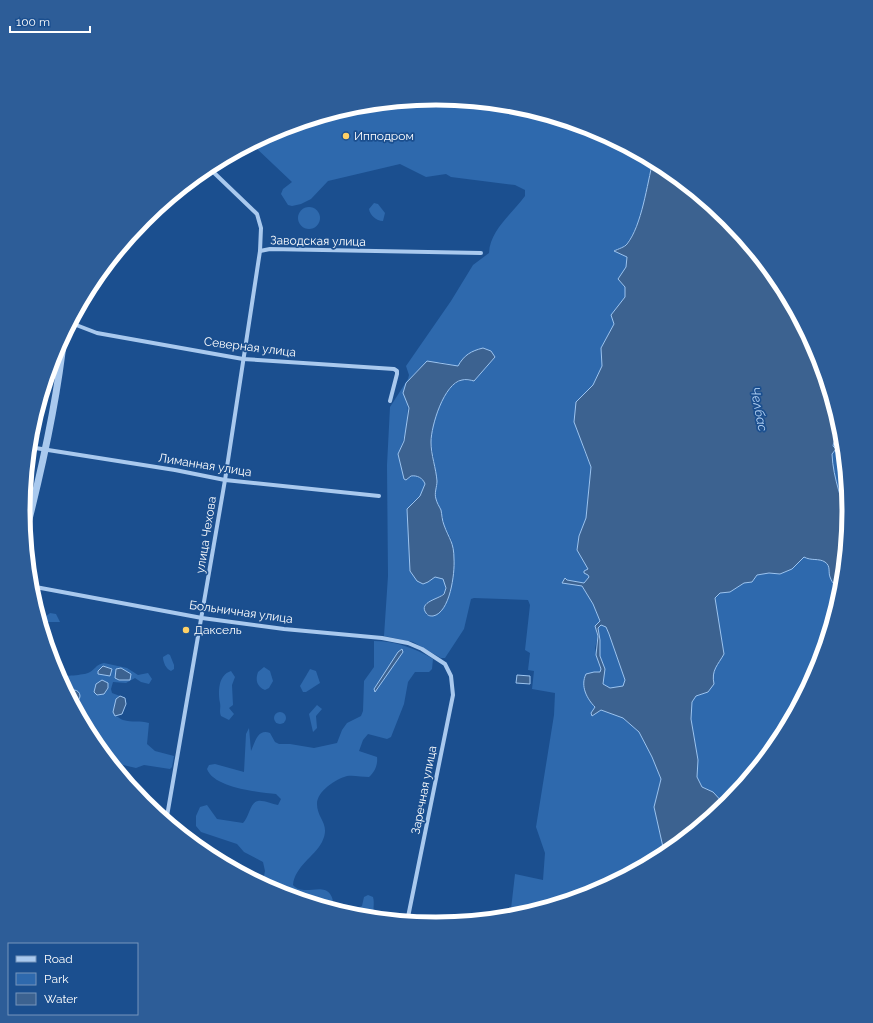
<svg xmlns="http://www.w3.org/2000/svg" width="873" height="1023" font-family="Raleway,sans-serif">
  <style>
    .green { fill: #2e69ad; fill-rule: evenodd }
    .water { fill: #3c6290; stroke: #9cc4f0; fill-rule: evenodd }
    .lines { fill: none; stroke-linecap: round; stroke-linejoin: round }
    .minor { stroke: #a9c9ee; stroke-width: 4 }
    .tertiary { stroke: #a9c9ee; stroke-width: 7 }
    .poi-dot { fill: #ffd166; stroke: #1b4f8f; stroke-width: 1.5 }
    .labels { text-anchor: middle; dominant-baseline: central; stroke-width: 3.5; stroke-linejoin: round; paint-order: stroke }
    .poi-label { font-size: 12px; fill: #fff; stroke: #1b4f8f; text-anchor: start }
    .street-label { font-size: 12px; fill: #fff; stroke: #1b4f8f }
    .water-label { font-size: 13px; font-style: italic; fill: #b5d3f5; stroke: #1b4f8f }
    .rim { fill: none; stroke: #fff; stroke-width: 5 }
  </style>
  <rect width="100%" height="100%" fill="#1b4f8f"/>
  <!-- green -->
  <g class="green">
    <path d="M437,98L517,106L595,130L653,161C647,186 643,222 627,243C625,247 618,249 614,251L627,257L626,267L618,279L625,287V297L612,315L614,324L601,348L602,366L593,385L576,402L583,448L591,467L586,518L579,536L589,569L586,573L589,577L584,583L567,580L569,583L582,586L593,604L600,621L596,632L598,636L595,648L601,669L600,673L598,674L595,707L591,713L592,716L601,710L623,718L639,732L652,757L661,779L654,807L665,856L595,894L510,918L515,874L543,880L545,853L536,827L554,715L555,693L532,689L534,671L528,670L530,653L525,650L530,605L528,600L474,598L471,599L464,629L445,658H441L413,642L384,636L388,576L387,465L390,407L408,379L409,375L406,366L451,301L473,265L489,253C490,230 512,214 525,196V190L515,185L451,177L446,174L426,177L400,164L328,181L311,199L301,204L292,206L288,205L281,194L283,189L292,182L252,144L278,129L356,106ZM495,357L474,381L462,380L453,385L443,397L433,424L431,441L437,481L435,498L441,510L444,525L452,541L446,604L436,615L431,616L427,615L424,610L432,600C443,597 449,590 443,578L439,576L431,579L410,571L409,527L412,503L420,496L425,484L424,480L414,475L406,480L398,454C409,430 409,409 406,383L420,368L439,362L458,366L462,359Z"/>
    <path d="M374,203L378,204L385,213L383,221C376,221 370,215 369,209Z"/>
    <circle cx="309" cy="218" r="11"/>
    <path d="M842,435L844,452H842L839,460L842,481L847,479L850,512L848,527C842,503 833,479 832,454L836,449L833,446C834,440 837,437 842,435Z"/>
    <path d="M804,557C811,561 819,558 825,562C831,566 828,572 830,577C832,583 837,588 842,592L818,670L780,741L725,807V805L713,792L702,787L697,777L698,760L691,718L692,702L696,696L708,692L714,668L724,654L715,599L720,593L730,592L744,583L752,582L757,575L769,573L780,574L792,569Z"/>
    <polygon points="50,613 56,614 60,622 45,622 45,617"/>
    <polygon points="601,625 606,627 609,634 625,680 624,686 610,688 603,684 605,669 600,656 600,640 598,628"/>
    <path d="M374,641C395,641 415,648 433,659L432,669L429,672H415L408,682L404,704L391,737L387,739L368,734L363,740L359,751L377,757C378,764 375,772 369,777C362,777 354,775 347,776C336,779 317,791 317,804C317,819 331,824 322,842C314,857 295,866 293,885C306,900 333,873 334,910L278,893L262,885L265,871L263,862L244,852L237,844L201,832L196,826V816L200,807L207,805L217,819L243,823C249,818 250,802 258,801C263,800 272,804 278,805L281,799L276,794C258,792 214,788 207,769L209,765L215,764L244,772L246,734L249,728L251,751C255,742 258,728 270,733L275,742L279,744H290L314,748L337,743L342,730L347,723L361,716L363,711L364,681L374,667Z"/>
    <path d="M168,654L170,655L174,665V669L171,671C166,669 163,662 163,657Z"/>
    <path d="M104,663L127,668L138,675L148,673L152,679L149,684L141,682L135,678L126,683L113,682L111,689L112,693L120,696L118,697L115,716C120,717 119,719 123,720C132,723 140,720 149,723L147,744L155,751L174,756L172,767L170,769L144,765L136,768L110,762L93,741L72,703L78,699L69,692L68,694L58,677C64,676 84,675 88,673C94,671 96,664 104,663Z"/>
    <path d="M264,667L270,671L273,681L269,688L265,690C257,687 255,680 258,672Z"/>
    <polygon points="310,669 316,671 320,683 306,692 303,692 300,686"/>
    <path d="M231,671L235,677L232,685L233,705L229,708L234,714L229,720L221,716C219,711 221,708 220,703C218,692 218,675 231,671Z"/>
    <polygon points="317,705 322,709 316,716 317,728 313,732 309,714"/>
    <circle cx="280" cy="718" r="6"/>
    <path d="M368,895L373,897C375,904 372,909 375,919L356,917L354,910L362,906L364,897Z"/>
  </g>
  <!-- water -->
  <g class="water">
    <path d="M653,161L666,168L729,219L780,282L819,353L842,431V435C837,437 834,440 833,446L836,449L832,454C833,479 843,501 848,525C851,538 844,577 842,592C837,588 832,583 830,577C828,572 831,566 825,562C819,558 811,561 804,557L792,569L780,574L769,573L757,575L752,582L744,583L730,592L720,593L715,598L724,654C718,665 711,670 714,684L708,692L696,696L692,702L691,719L698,760L697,777L702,787L713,792L725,805C721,814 712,814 705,820C699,825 698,828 690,832V836L665,856L654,807L661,779L652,757L639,732L623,718L601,710L592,716L591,713L595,707C587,699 580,686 586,674L594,672H600L601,669L596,655L598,636L595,626L600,621L593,604L582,586L562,583L565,578L567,580L584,583L589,577L588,575L584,573V571L588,569L577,550L579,536L586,518L591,467L574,422L576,402L593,385L602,366L601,348L614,324L611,315L625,297V287L618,279L626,267L627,257L614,251C618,249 625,247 627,244C642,225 647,184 653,161ZM601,625L606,627L609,634L625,680L623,686L610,688L603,684L605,669L600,656V640L598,628Z"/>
    <path d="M483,348L491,351L495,357L474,381C471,380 465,379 462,380C444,383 431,426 431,442C431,455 436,468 437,481C437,487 434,493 436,499C437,503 439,506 441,510C442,515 442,520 444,525C449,539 454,542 454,559C455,573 450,613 433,616C430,616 428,616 426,613C418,602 439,599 444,594L446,588L443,579L435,577L428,582L423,584L417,581L410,571L407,509L420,496L425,484C423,478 417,475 411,476L406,480L404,479L398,454L404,441L409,408L403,393L406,383L427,361L458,366C464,355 471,351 483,348Z"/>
    <polygon points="842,452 844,452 847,479 842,481 839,460"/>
    <polygon points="402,649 403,652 375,692 374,689 398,652"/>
    <polygon points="103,666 112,669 110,676 98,674 98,671"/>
    <polygon points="121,668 131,674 130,680 119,680 115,678 116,669"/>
    <polygon points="517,675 530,676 530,684 516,683"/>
    <polygon points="102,680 108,683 108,688 104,694 97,695 94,692 96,684"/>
    <circle cx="74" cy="696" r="6"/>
    <polygon points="120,696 125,698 126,704 122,714 115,716 113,712 116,699"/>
  </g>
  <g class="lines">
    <!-- minor -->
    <g class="minor">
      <polyline points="260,251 270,249 481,253"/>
      <polyline points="71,323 97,333 243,359 394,369 397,371 397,374 390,401"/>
      <polyline points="29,447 175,470 225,480 379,496"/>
      <polyline points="30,586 202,618 284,629 382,638 408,643 422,649 445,664 451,676 453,695 407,922"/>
      <polyline points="166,822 225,480 260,251 261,228 257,214 208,167"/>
    </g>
    <!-- tertiary -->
    <path class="tertiary" d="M25,535C42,469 57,403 64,335"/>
  </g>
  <!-- markers -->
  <g class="poi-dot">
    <circle cx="346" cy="136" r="4"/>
    <circle cx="186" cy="630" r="4"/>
  </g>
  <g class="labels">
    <!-- poi labels -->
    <g class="poi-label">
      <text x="354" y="136">Ипподром</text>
      <text x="194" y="630">Даксель</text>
    </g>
    <!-- street labels -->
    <g class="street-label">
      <text transform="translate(318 241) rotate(1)">Заводская улица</text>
      <text transform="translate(250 347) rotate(7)">Северная улица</text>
      <text transform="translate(205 465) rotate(9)">Лиманная улица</text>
      <text transform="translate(206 535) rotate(-81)">улица Чехова</text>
      <text transform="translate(241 612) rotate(8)">Больничная улица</text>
      <text transform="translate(424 790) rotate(-79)">Заречная улица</text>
    </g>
    <!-- water labels -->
    <g class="water-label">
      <text transform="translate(759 409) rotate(79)">Челбас</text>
    </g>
  </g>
  <!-- crop -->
  <path d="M0 0H873V1023H0ZM30 511a406 406 0 1 1 812 0a406 406 0 1 1-812 0Z" fill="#2d5d98" fill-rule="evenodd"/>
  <path class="rim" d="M30 511a406 406 0 1 1 812 0a406 406 0 1 1-812 0Z"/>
  <!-- legend -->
  <rect x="8" y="943" width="130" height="72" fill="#1b4f8f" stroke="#7695bc"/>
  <rect x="16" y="956" width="20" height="6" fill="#a9c9ee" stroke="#7695bc"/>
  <text x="44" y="963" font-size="12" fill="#ffffff">Road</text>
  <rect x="16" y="973" width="20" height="12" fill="#2e69ad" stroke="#7695bc"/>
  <text x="44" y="983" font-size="12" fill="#ffffff">Park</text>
  <rect x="16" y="993" width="20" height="12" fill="#3c6290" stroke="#7695bc"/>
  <text x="44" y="1003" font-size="12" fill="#ffffff">Water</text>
  <!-- scale -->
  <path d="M10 26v6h80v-6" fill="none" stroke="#ffffff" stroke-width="2"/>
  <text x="16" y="26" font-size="12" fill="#ffffff" stroke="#1b4f8f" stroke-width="3" paint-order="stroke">100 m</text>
</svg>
